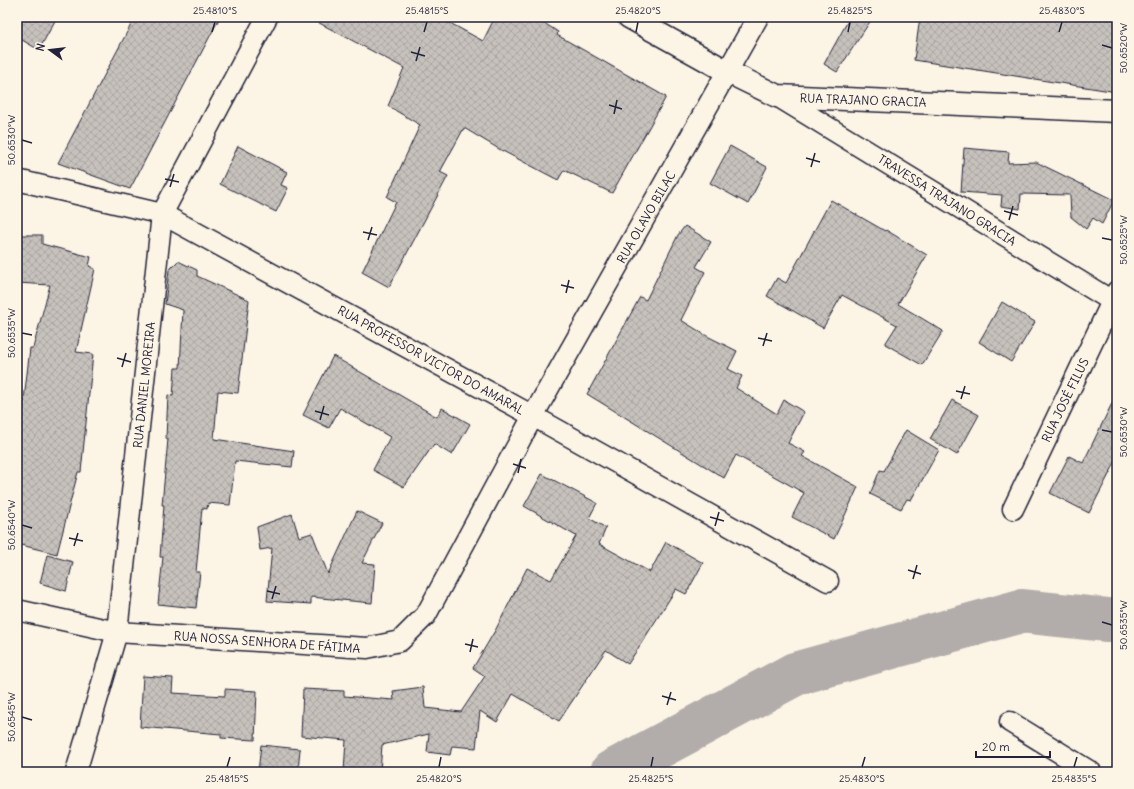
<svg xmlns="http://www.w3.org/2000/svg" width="1134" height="789" font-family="Delius,sans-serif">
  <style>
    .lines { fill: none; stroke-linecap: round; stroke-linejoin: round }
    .river { stroke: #b2adab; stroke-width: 44 }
    .building { fill: url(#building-cross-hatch); stroke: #22223b }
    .minor-casing { stroke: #22223b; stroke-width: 23 }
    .secondary-casing { stroke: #22223b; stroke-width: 25 }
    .minor { stroke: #fcf5e5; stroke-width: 20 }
    .secondary { stroke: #fcf5e5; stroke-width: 22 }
    .ticks { fill: none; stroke: #22223b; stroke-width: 1.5 }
    .labels { text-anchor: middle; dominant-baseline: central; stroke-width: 3; stroke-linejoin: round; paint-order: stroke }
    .street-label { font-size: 12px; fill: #22223b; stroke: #fcf5e5 }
    .neatline { fill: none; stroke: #22223b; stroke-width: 1.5 }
    .ticks-label { font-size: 10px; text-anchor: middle; fill: #22223b }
  </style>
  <defs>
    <pattern id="building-cross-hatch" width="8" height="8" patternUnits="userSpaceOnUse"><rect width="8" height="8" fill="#c6c1bb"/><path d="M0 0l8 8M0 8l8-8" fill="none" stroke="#aaa6a2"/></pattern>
  </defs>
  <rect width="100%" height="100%" fill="#fcf5e5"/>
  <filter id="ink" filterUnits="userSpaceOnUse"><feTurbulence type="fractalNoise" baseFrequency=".025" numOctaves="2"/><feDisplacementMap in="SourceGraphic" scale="8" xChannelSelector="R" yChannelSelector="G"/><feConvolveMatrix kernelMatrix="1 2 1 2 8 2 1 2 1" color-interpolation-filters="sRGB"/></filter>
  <g filter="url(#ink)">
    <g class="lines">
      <!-- river -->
      <polyline class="river" points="612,772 795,674 1021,611 1117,621"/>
    </g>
    <!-- building -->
    <g class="building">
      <polygon points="17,17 57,17 39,50 17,37"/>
      <polygon points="135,17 220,17 130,189 58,163"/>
      <polygon points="308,17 439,17 483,41 495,17 535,17 558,32 557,35 666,97 612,193 564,170 558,180 499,149 464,128 440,172 448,176 389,287 362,272 396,202 387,197 420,125 388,106 404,68"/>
      <polygon points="850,17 873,17 837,72 824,64"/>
      <polygon points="920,17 1117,17 1117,92 914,60"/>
      <polygon points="238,146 287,172 281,185 288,188 276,212 220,184"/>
      <polygon points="730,146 767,167 748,204 710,183"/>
      <polygon points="964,148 1009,152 1008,163 1036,162 1114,200 1102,224 1093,218 1086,229 1071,217 1070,195 1021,194 1020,209 1001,206 1002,195 961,192"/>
      <polygon points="831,200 885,231 886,230 927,255 898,304 943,331 922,365 885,344 897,325 842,295 823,328 767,296 777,278 786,283"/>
      <polygon points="685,226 711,242 696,267 705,272 681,320 707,336 737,351 728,369 742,376 736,388 777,414 784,400 804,412 788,443 805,452 802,456 858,487 834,539 792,517 804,493 736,455 724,478 587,394 640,297 646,300 678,235"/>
      <polygon points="17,235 42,235 42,244 91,257 89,266 95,269 76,352 93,354 81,472 78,472 57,554 17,544 17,459 30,348 33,348 50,285 17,283"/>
      <polygon points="178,261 197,270 197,276 249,300 238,393 218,391 214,439 294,451 292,467 235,461 230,505 208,503 207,509 202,508 196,572 200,572 196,608 158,604 163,557 160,557 164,505 162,505 168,439 166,438 168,395 173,396 175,368 180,368 183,310 165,304 169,270"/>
      <polygon points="1002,302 1035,322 1011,362 979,342"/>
      <polygon points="333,356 437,417 442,408 470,424 452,455 434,444 404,487 373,470 390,437 340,408 329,428 303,415"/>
      <polygon points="1117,393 1117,459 1089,513 1050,493 1069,456 1083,463"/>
      <polygon points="952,400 979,415 957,455 930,439"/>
      <polygon points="906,430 939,450 911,500 907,499 901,509 870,494 880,470 884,471"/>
      <polygon points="542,474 597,503 589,518 606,528 599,544 650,572 666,542 703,563 686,594 676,589 628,664 606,650 559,721 513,694 497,722 480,711 476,748 452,746 450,755 427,752 429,734 382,745 380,772 344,772 346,740 301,736 303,689 344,691 344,696 394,700 393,691 423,687 425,708 461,712 485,676 473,668 496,629 527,568 551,580 576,536 524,506"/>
      <polygon points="357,511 382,523 362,563 375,564 372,603 311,597 311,604 267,601 272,548 260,550 257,527 292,514 299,537 312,533 328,574"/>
      <polygon points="47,555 73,562 66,591 40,583"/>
      <polygon points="143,676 173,678 172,693 225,696 225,689 257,691 255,740 221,738 221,734 140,727"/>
      <polygon points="261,745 300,749 298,772 258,772"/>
    </g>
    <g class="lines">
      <defs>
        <g id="minor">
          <polyline points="777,96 1117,304"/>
          <polyline points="17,180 162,214 533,416 828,581"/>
          <polyline points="1013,509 1117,291"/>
          <polyline points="17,610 117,632 367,648 400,641 426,615 533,416 758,17"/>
          <polyline points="1010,722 1091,772"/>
          <polyline points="76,772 117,632 162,214 267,17"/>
        </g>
        <polyline id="secondary" points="629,17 728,72 777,96 1117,111"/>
      </defs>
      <!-- minor casing -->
      <use href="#minor" class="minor-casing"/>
      <!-- secondary casing -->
      <use href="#secondary" class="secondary-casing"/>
      <!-- minor -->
      <use href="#minor" class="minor"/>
      <!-- secondary -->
      <use href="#secondary" class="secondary"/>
    </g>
  </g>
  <!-- ticks -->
  <path class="ticks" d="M212,32L215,22M424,32L427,22M636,32L638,22M848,32L850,22M1059,32L1062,22M1102,45L1112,48M411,52L425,56M416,61L420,47M609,105L622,109M614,114L617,100M22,140L32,143M806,158L820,162M811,167L815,153M165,179L179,182M170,187L174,174M1004,211L1018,215M1009,220L1013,206M363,232L377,235M1102,238L1112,240M368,240L372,227M561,285L574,288M566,293L569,280M22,333L32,335M758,338L772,341M763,346L767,333M117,358L131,362M122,367L126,353M956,391L970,394M961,399L965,386M315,411L329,415M320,420L324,406M1102,430L1112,432M513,464L526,468M518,473L521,459M710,517L724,521M22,525L32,528M715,526L719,512M69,538L83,541M74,546L78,533M908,570L921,574M913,579L917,565M267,591L280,594M272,599L276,586M1102,622L1112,625M465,644L478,647M470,652L473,639M662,696L676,700M667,705L671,692M22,717L32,720M227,767L230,757M439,767L441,757M651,767L653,757M862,767L865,757M1074,767L1077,757"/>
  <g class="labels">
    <!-- street labels -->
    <g class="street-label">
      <text transform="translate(863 100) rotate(2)">RUA TRAJANO GRACIA</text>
      <text transform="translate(947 200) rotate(32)">TRAVESSA TRAJANO GRACIA</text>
      <text transform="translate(646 217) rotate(-60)">RUA OLAVO BILAC</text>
      <text transform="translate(431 360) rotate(29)">RUA PROFESSOR VICTOR DO AMARAL</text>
      <text transform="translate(144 385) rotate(-84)">RUA DANIEL MOREIRA</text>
      <text transform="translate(1065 400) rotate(-64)">RUA JOSÉ FILUS</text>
      <text transform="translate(267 642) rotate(4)">RUA NOSSA SENHORA DE FÁTIMA</text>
    </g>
  </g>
  <!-- margin -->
  <rect width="1134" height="789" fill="none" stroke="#fcf5e5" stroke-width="44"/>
  <!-- north arrow -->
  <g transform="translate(50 50) rotate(285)" stroke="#fcf5e5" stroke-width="3" paint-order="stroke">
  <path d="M0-3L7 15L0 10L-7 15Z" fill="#22223b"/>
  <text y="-6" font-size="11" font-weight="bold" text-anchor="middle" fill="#22223b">N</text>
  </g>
  <!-- scale -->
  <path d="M976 751v6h74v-6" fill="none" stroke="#22223b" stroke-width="2"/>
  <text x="982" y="751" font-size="12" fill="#22223b" stroke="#fcf5e5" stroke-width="3" paint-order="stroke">20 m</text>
  <rect x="22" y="22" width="1090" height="745" class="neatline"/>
  <g class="ticks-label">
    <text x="215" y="14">25.4810°S</text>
    <text x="427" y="14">25.4815°S</text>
    <text x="638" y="14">25.4820°S</text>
    <text x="850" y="14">25.4825°S</text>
    <text x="1062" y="14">25.4830°S</text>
    <text transform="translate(1123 48) rotate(-90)" y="4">50.6520°W</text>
    <text transform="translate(11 140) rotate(-90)" y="4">50.6530°W</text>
    <text transform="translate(1123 240) rotate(-90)" y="4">50.6525°W</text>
    <text transform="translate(11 333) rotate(-90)" y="4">50.6535°W</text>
    <text transform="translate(1123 432) rotate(-90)" y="4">50.6530°W</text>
    <text transform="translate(11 525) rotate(-90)" y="4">50.6540°W</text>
    <text transform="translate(1123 625) rotate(-90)" y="4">50.6535°W</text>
    <text transform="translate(11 717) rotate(-90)" y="4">50.6545°W</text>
    <text x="227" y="782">25.4815°S</text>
    <text x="439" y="782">25.4820°S</text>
    <text x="651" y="782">25.4825°S</text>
    <text x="862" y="782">25.4830°S</text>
    <text x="1074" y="782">25.4835°S</text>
  </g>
</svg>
